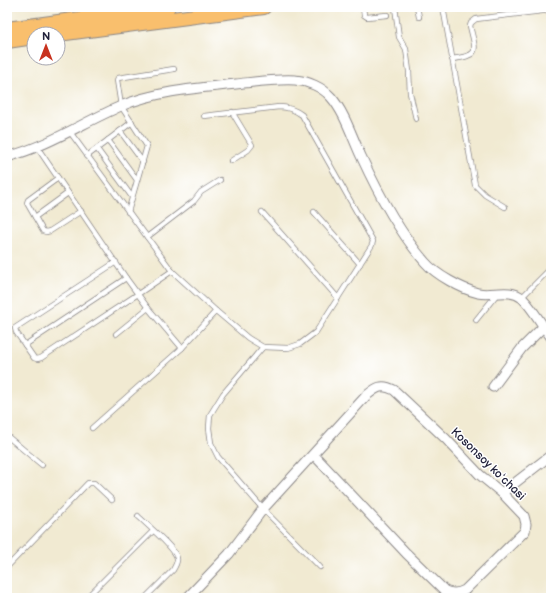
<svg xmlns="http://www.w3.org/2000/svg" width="558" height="605" font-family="'Balsamiq Sans',sans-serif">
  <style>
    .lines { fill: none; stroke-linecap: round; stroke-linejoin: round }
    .service-casing { stroke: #8a8686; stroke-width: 6 }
    .minor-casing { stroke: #8a8686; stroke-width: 11 }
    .primary-casing { stroke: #8a8686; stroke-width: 16 }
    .service { stroke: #fff; stroke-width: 4.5 }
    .minor { stroke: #fff; stroke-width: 9 }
    .primary { stroke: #f9bf6d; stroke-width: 14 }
    .labels { text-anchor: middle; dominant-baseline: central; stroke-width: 3; stroke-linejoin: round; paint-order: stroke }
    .street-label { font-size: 12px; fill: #22223b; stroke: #fff }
  </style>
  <rect width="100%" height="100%" fill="#fff"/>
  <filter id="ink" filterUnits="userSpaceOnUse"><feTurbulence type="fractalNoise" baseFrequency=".025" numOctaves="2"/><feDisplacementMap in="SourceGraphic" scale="8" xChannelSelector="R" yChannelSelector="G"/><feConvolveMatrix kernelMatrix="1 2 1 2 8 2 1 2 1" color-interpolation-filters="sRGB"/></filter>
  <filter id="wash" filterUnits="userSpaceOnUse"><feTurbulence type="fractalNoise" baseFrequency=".012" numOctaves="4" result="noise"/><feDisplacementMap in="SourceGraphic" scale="16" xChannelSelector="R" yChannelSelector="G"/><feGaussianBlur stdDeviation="0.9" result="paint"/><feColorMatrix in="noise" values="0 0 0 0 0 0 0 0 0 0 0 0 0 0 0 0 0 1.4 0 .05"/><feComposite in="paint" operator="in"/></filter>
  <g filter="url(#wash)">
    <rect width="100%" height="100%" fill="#f1ead2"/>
  </g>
  <g filter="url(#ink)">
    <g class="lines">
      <defs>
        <g id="service">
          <polyline points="363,7 364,15 367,17 387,15"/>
          <polyline points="395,7 399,37 406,49 409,71 410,93 416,119"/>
          <polyline points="417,7 419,17"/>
          <polyline points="443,7 475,185 485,195 505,207"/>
          <path d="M452,59C481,55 476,52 470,26L471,23L476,19L551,10"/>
          <path d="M204,116L279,107C288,107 294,109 302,115L373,241L372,245L316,332L300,344L288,348L263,347"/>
          <polyline points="120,131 143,162"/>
          <polyline points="70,132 172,271 138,294 41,358 37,359 34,358 16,332 15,328 116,262"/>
          <polyline points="108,140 137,180"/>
          <polyline points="37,147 126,278 148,308 182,348"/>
          <polyline points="97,149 132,197"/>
          <polyline points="87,156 132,122"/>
          <polyline points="231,161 248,150 252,145 232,112"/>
          <polyline points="58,178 28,200 27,203 43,231 46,232 50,231 81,211"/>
          <polyline points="128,212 147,146 121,106 117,80 118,78 174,69"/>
          <polyline points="262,212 338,298"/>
          <polyline points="314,212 360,264"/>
          <polyline points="35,217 68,193"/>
          <polyline points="147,237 194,201 201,192 220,180"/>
          <polyline points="172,271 216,311"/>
          <polyline points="521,298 551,268"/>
          <polyline points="476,320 497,294"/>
          <polyline points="116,334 148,308"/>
          <polyline points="25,345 126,278"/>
          <polyline points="92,428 182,348 216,311 248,338 263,347 223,394 210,415 209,428 211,443 218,457 263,509 320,567"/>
          <polyline points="7,436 42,465"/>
          <path d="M138,516C146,524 175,548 177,558C178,562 175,566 173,570L145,598"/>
          <polyline points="7,567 88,483 94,483 112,500"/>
          <polyline points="86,598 153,531"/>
        </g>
        <g id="minor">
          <path d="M7,157C48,146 82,123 121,106C156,91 198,88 236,84C255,82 275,79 295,80C308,81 322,87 331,97C345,113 352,137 361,156C378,193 398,231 425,262C436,275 462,289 478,293C492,296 510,288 522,298C532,307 543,327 551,337"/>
          <polyline points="493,387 522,348 543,327"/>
          <polyline points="502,493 551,455"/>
          <path d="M187,598L229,554L263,509L366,396C376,388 381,383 394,390L446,439L480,475L502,493L524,516L526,524L525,531L465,590C458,594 452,594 445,591L406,553L313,454"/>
        </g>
        <g id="primary">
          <polyline points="7,29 168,7"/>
          <polyline points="58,34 264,7"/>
          <polyline points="7,41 34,37"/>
        </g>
      </defs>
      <!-- service casing -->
      <use href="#service" class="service-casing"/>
      <!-- minor casing -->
      <use href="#minor" class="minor-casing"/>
      <!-- primary casing -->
      <use href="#primary" class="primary-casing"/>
      <!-- service -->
      <use href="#service" class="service"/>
      <!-- minor -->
      <use href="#minor" class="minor"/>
      <!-- primary -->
      <use href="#primary" class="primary"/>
    </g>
  </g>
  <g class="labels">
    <!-- street labels -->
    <g class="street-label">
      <text transform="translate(488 464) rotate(44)">Kosonsoy koʻchasi</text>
    </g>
  </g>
  <!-- margin -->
  <rect width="558" height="605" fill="none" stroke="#fff" stroke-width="24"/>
  <!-- north arrow -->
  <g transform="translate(46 46)"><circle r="19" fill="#ffffff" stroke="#a7a7b1"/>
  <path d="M0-3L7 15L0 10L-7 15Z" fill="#c8321e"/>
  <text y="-6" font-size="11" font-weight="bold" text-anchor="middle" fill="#22223b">N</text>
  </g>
</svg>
